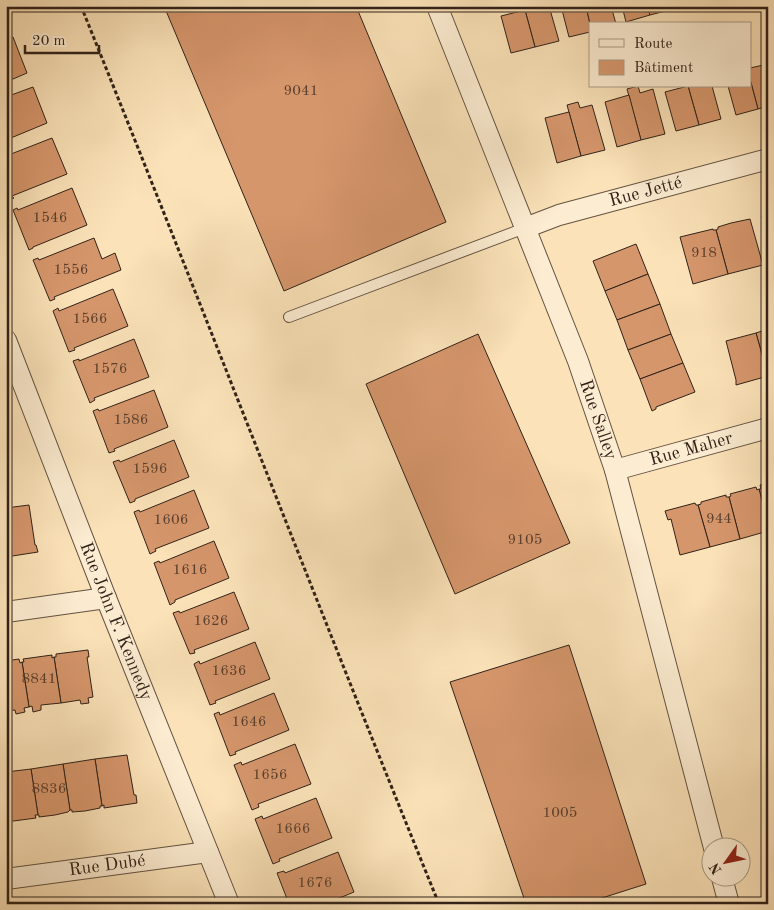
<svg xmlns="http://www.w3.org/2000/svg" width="774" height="910" font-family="'Old Standard TT',serif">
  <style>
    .building { fill: #d6966c; stroke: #302219 }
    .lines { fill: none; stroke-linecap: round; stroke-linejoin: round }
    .lane-casing { stroke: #635241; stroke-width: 12 }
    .street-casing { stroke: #635241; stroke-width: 22 }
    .path { stroke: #302219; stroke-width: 3; stroke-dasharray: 4 2.5; stroke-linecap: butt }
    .lane { stroke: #fcecd1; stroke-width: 10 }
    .street { stroke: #fcecd1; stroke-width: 20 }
    .labels { text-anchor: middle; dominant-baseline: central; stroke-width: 4.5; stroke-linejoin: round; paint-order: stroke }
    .number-label { font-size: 15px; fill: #5a3f2e }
    .street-label { font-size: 18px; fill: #302219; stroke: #fcecd1 }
  </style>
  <rect width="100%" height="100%" fill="#fbe2b8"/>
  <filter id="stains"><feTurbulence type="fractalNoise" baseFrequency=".004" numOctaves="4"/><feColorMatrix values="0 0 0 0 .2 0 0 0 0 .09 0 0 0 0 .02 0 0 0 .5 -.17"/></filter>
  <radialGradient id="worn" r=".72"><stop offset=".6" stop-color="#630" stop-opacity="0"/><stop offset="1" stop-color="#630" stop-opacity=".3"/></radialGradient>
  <!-- building -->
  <g class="building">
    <polygon points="164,6 356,6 446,222 284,291"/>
    <polygon points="538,6 549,6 559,41 535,47 525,10"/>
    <polygon points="561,6 586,6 590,24 590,32 569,37"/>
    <polygon points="586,6 611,6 616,24 590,24"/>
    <polygon points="622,6 647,6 650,15 626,22"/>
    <polygon points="647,6 672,6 673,9 650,15"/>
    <polygon points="525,10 535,47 511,53 501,16"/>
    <polygon points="13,37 27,73 6,82 6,39"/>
    <polygon points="768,64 768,106 758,109 750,79 750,68"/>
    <polygon points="750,79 758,109 736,115 728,86 750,86"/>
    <polygon points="638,86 640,93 653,89 665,134 641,140 627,89"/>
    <polygon points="688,86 712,86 721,119 699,125"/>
    <polygon points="688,86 699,125 676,131 665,92"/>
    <polygon points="33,87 47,123 6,140 6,97"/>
    <polygon points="629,95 641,140 617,147 605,102"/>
    <polygon points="578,102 580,108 592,105 605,150 581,156 567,105"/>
    <polygon points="569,112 581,156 557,163 545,118"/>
    <polygon points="52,138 67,174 12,196 14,198 9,200 6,192 6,156"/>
    <polygon points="72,188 87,225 33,247 33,248 29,250 13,210 17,208 18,210"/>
    <polygon points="768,214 768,237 762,216"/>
    <polygon points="750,219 763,265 728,274 716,230 718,229 718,227 731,223"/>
    <polygon points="713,229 713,230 716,230 728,274 693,284 680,237"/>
    <polygon points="94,238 102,259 115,253 121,270 54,297 55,299 50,301 33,260 38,258 39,260"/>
    <polygon points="636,244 648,274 605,291 593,261"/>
    <polygon points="648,274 660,304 617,320 605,291"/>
    <polygon points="113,289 128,326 74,348 75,350 69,352 53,311 58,308 59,311"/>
    <polygon points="660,304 671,334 628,350 617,320"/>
    <polygon points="768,329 768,375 756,333"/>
    <polygon points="756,333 768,376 736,385 736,380 726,341"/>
    <polygon points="478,334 570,543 455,594 366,384"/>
    <polygon points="671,334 683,363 640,379 628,350"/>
    <polygon points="134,339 149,377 94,398 95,400 90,403 73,361 79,359 79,361"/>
    <polygon points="683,363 695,392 656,407 656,409 652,411 640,379"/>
    <polygon points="154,390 168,427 114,449 115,451 109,453 93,411 98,409 99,411"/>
    <polygon points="174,440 189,477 135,499 135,501 130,503 113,462 119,460 120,462"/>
    <polygon points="768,483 768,523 759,489 761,489 760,485"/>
    <polygon points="756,487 757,490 759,489 768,523 768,531 740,539 729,497 731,496 730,494"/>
    <polygon points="194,490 209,528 155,549 156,551 150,554 134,512 139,510 140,512"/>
    <polygon points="726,495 726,497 729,497 740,539 710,547 698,505 701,504 701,502"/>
    <polygon points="695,503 696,505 698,505 710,547 680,555 671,519 668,520 665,511"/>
    <polygon points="29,505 35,545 36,545 38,552 6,557 6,508"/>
    <polygon points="214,541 229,578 175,600 175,602 170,605 154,563 159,561 160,563"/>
    <polygon points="234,592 249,629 194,650 195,653 190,654 173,613 179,611 180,613"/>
    <polygon points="255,642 270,679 215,701 216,703 210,705 194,664 199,661 200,664"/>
    <polygon points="569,645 646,884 583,904 526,904 450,682"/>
    <polygon points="88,650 89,657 87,657 93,697 88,698 89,703 81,704 80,700 61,703 54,657 56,657 56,654"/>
    <polygon points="52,655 52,658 54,657 61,703 41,705 41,710 33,712 32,706 29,707 22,662 24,662 23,659"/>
    <polygon points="19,659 20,663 22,662 29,707 24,708 25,712 16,714 15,710 6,711 6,661"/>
    <polygon points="274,693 289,730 235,752 236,754 230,756 214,714 219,712 220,715"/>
    <polygon points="295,744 311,784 258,804 259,807 252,810 234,765 241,762 242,765"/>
    <polygon points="127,755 134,795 136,795 137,803 104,808 104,805 102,806 95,759"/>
    <polygon points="95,759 102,806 100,806 100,808 85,811 72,812 72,810 70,810 63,764"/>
    <polygon points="63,764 70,810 68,812 55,815 39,817 39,815 38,815 31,769"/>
    <polygon points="31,769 38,815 35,815 36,818 6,822 6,772"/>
    <polygon points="316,798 332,838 279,859 280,861 273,864 255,819 262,816 263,819"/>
    <polygon points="338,852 354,892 325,904 289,904 277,873 284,871 285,873"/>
  </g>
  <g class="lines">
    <defs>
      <polyline id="lane" points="289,317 525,228"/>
      <g id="street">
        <path id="s1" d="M437,6L578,361L615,470L714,848"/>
        <path id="s2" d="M525,228L559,215L768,159"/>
        <path id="s3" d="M6,340L106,598L229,904"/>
        <path id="s4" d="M615,470L768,428"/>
        <polyline points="6,612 106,598"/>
        <polyline points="722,878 729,904"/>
        <path id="s5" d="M6,879L208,852"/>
      </g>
    </defs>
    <!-- lane casing -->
    <use href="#lane" class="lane-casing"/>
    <!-- street casing -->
    <use href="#street" class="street-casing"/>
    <!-- path -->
    <path class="path" d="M81,6C202,305 317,605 439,904"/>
    <!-- lane -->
    <use href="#lane" class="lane"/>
    <!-- street -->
    <use href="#street" class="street"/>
  </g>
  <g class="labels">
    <!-- number labels -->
    <g class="number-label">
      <text x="301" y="91">9041</text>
      <text x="50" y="218">1546</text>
      <text x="704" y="253">918</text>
      <text x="71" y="270">1556</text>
      <text x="90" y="319">1566</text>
      <text x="110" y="369">1576</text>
      <text x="131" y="420">1586</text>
      <text x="150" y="469">1596</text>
      <text x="719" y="519">944</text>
      <text x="171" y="520">1606</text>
      <text x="525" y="540">9105</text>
      <text x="190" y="570">1616</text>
      <text x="211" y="621">1626</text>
      <text x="229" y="671">1636</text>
      <text x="39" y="679">8841</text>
      <text x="249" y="722">1646</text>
      <text x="270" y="775">1656</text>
      <text x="49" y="789">8836</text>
      <text x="560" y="813">1005</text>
      <text x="293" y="829">1666</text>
      <text x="315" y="883">1676</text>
    </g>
    <!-- street labels -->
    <g class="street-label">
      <text stroke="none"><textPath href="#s2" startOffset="126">Rue Jetté</textPath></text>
      <text stroke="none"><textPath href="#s1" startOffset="444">Rue Salley</textPath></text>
      <text stroke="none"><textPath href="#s4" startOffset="79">Rue Maher</textPath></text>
      <text stroke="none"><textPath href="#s3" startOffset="302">Rue John F. Kennedy</textPath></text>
      <text stroke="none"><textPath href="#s5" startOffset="102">Rue Dubé</textPath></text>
    </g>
  </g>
  <!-- margin -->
  <rect width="774" height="910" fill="none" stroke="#fbe2b8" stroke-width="25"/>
  <rect x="8" y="8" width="759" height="895" fill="none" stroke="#302219" stroke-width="2.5"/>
  <rect x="12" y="12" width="749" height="885" fill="none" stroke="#302219"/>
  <!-- legend -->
  <rect x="589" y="22" width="162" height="65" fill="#fcecd1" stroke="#aa9b87"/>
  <rect x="599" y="39" width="25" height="8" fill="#fcecd1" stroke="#aa9b87"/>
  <text x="634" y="48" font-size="15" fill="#302219">Route</text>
  <rect x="599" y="60" width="25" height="15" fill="#d6966c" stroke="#aa9b87"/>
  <text x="634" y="72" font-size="15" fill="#302219">Bâtiment</text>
  <!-- north arrow -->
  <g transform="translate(726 862) rotate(237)"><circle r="24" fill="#fcecd1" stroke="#aa9b87"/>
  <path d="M0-4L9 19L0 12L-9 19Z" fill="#8f2418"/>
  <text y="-8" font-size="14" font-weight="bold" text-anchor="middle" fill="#302219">N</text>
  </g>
  <!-- scale -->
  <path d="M25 45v8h74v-8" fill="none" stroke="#302219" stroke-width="2.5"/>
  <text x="32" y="45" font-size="15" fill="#302219" stroke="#fcecd1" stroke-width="4" paint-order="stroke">20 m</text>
  <rect width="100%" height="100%" filter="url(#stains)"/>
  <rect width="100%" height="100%" fill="url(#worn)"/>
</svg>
